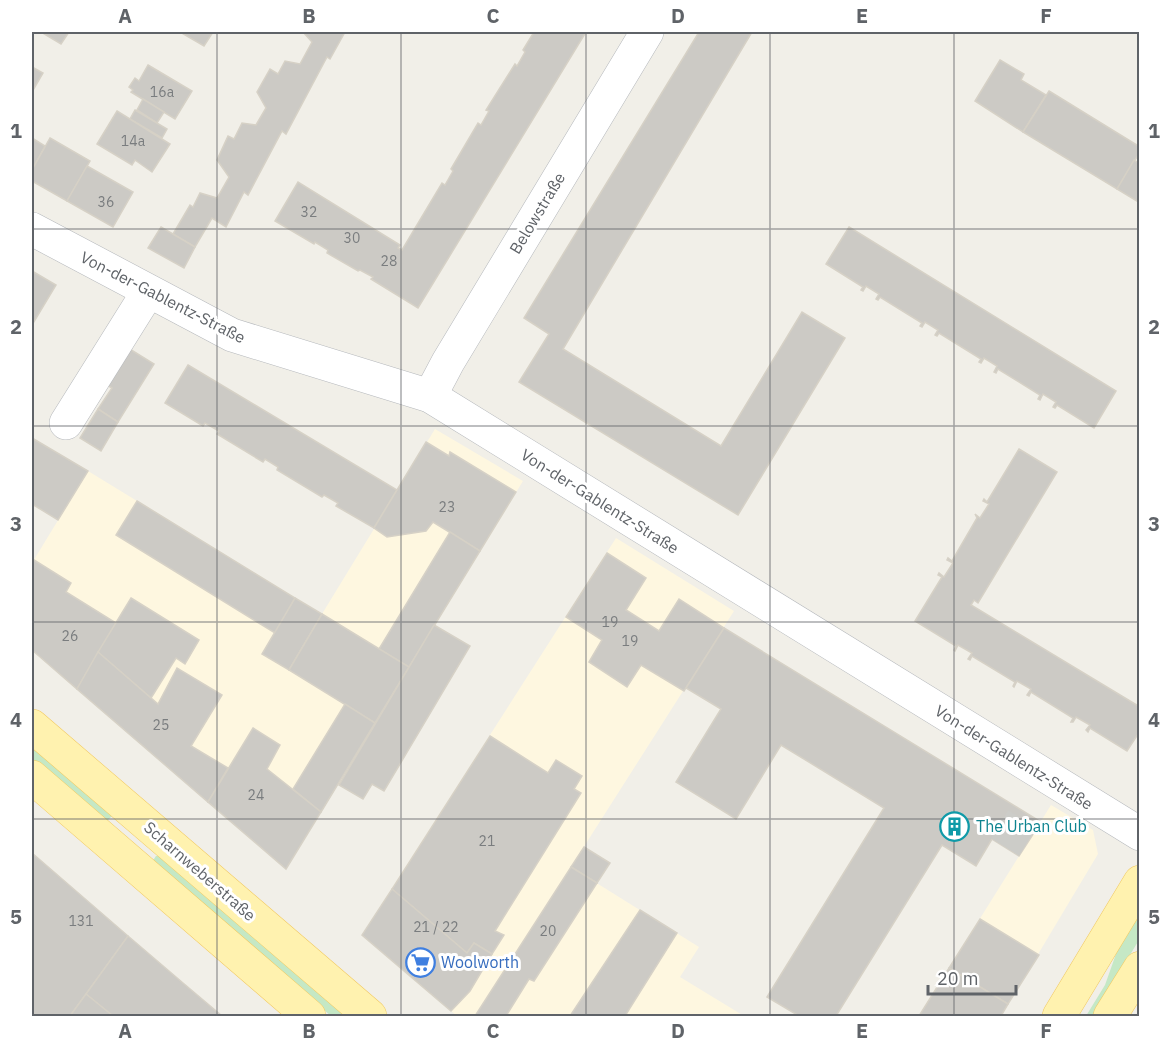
<svg xmlns="http://www.w3.org/2000/svg" width="1171" height="1048" font-family="'IBM Plex Sans',sans-serif">
  <style>
    .commercial { fill: #fef7e0 }
    .green { fill: #c5e8c5 }
    .building { fill: #cccac5; stroke: #d6d1c6; stroke-width: 1.5 }
    .lines { fill: none; stroke-linecap: round; stroke-linejoin: round }
    .minor-tunnel { stroke: #ccccc8; stroke-width: 33; stroke-dasharray: 33 16; stroke-linecap: butt }
    .minor-casing { stroke: #b5b8bc; stroke-width: 34 }
    .major-casing { stroke: #f2c960; stroke-width: 34 }
    .minor { stroke: #fff; stroke-width: 33 }
    .major { stroke: #fff2af; stroke-width: 33 }
    .grid { fill: none; stroke: #5f6368; stroke-width: 1.5; stroke-opacity: 0.55 }
    .labels { text-anchor: middle; dominant-baseline: central; stroke-width: 6; stroke-linejoin: round; paint-order: stroke }
    .number-label { font-size: 14px; fill: #7a7d7f }
    .street-label { font-size: 16px; fill: #5f6368; stroke: #fff }
    .culture-label { font-size: 16px; fill: #0d838f; stroke: #fff; text-anchor: start }
    .shop-label { font-size: 16px; fill: #366cbe; stroke: #fff; text-anchor: start }
    .neatline { fill: none; stroke: #5f6368; stroke-width: 2 }
    .grid-label { font-size: 20px; text-anchor: middle; font-weight: bold; fill: #5f6368 }
  </style>
  <rect width="100%" height="100%" fill="#f1efe8"/>
  <!-- commercial -->
  <g class="commercial">
    <polygon points="435,429 523,481 286,869 32,650 32,563 88,471 322,614"/>
    <polygon points="616,538 734,611 571,867 699,947 680,977 744,1016 457,1016 362,935"/>
    <polygon points="1051,805 1093,830 1098,854 1001,1016 919,1016"/>
  </g>
  <!-- green -->
  <g class="green">
    <polygon points="32,746 112,816 105,823 32,759"/>
    <polygon points="156,856 159,856 348,1016 331,1016 158,868 152,862"/>
    <polygon points="1140,910 1139,940 1093,1016 1086,1016 1105,985 1122,937"/>
  </g>
  <!-- building -->
  <g class="building">
    <polygon points="41,32 69,32 61,44"/>
    <polygon points="180,32 213,32 204,46"/>
    <polygon points="303,32 345,32 330,59 327,57 286,134 282,131 248,195 244,192 226,227 212,218 195,247 173,234 190,205 193,207 200,193 217,198 229,177 217,160 228,136 234,139 242,123 256,125 266,108 257,92 270,69 278,74 285,61 300,64 312,42"/>
    <polygon points="534,32 586,32 418,308 371,279 373,277 360,270 358,271 327,253 328,250 315,242 314,244 275,221 298,182 400,245 398,248 402,250 442,183 445,185 453,171 451,169 478,123 481,125 489,111 486,110 515,64 517,66 525,52 523,50"/>
    <polygon points="699,32 752,32 563,349 721,446 802,312 845,338 738,515 519,382 549,334 524,318"/>
    <polygon points="1000,60 1024,74 1021,80 1046,95 1023,132 975,101"/>
    <polygon points="148,65 192,91 175,119 131,92 133,90 129,87 135,78 139,81"/>
    <polygon points="32,67 43,73 32,92"/>
    <polygon points="1049,91 1140,147 1140,152 1117,189 1023,132"/>
    <polygon points="143,99 164,112 157,123 137,110"/>
    <polygon points="135,110 167,129 162,138 130,119"/>
    <polygon points="117,111 170,144 152,172 135,160 132,165 97,144"/>
    <polygon points="32,138 45,146 32,170"/>
    <polygon points="50,138 90,161 67,201 32,181 32,170"/>
    <polygon points="1134,160 1140,164 1140,203 1117,189"/>
    <polygon points="87,166 133,192 113,227 67,201"/>
    <polygon points="161,227 195,247 184,268 148,248"/>
    <polygon points="849,227 1116,391 1094,428 1057,405 1055,408 1053,407 1056,402 1043,394 1040,400 1038,399 1040,395 998,369 996,373 994,372 997,366 984,358 981,363 979,362 981,359 939,333 937,336 935,335 938,330 925,322 922,327 920,326 922,323 880,297 878,300 876,299 879,294 866,286 863,291 861,290 863,287 826,264"/>
    <polygon points="32,271 56,285 32,325"/>
    <polygon points="128,348 154,364 118,422 98,409 112,388 105,384"/>
    <polygon points="188,365 397,490 374,528 336,506 338,503 324,495 322,497 277,470 278,467 265,459 263,462 217,434 219,431 205,423 203,426 165,403"/>
    <polygon points="98,409 118,422 101,451 80,438"/>
    <polygon points="32,438 88,471 58,520 32,504"/>
    <polygon points="426,442 449,456 450,452 516,492 480,551 433,522 426,531 387,537 374,528"/>
    <polygon points="1019,449 1057,472 978,603 974,600 971,605 1140,707 1140,731 1127,751 1090,728 1088,732 1086,730 1090,725 1076,717 1073,722 1071,722 1073,718 1031,692 1029,696 1027,695 1031,689 1017,681 1014,687 1013,686 1015,682 972,656 970,660 968,659 972,653 958,645 955,651 954,650 956,646 915,621 942,577 938,575 939,573 944,577 953,563 947,560 948,558 952,561 977,518 975,514 980,518 989,504 983,501 984,499 987,502"/>
    <polygon points="137,501 295,598 275,633 116,535"/>
    <polygon points="450,532 480,551 409,667 379,649"/>
    <polygon points="607,553 646,578 626,610 659,631 679,599 724,628 684,691 641,665 627,687 589,662 602,640 566,617"/>
    <polygon points="34,560 71,583 66,592 116,623 77,689 32,650 32,563"/>
    <polygon points="131,598 199,640 185,664 176,658 151,698 98,652"/>
    <polygon points="295,598 322,614 289,670 262,654"/>
    <polygon points="322,614 409,667 375,723 289,670"/>
    <polygon points="434,625 470,646 384,791 372,784 363,799 339,785"/>
    <polygon points="724,628 1041,822 1019,856 992,839 976,866 942,845 836,1016 799,1016 767,997 884,808 781,745 736,819 676,782 721,709 686,688"/>
    <polygon points="98,652 158,704 177,668 222,695 191,746 228,768 208,802 77,689"/>
    <polygon points="345,704 375,723 321,812 293,789"/>
    <polygon points="253,728 280,745 267,769 321,812 286,869 208,802"/>
    <polygon points="490,736 548,773 556,760 582,776 574,789 581,793 495,931 504,935 492,954 474,943 467,953 392,889"/>
    <polygon points="584,847 610,863 597,883 571,867"/>
    <polygon points="32,853 128,936 70,1016 32,1016"/>
    <polygon points="571,867 597,883 534,981 529,979 506,1016 475,1016"/>
    <polygon points="392,889 467,953 474,943 492,954 470,991 451,1011 362,935"/>
    <polygon points="640,910 677,933 625,1016 570,1016"/>
    <polygon points="980,919 1039,955 1008,1004 949,968"/>
    <polygon points="128,936 183,983 222,1016 113,1016 86,994"/>
    <polygon points="949,968 1008,1004 1001,1016 919,1016"/>
    <polygon points="86,994 113,1016 70,1016"/>
  </g>
  <g class="lines">
    <!-- minor-tunnel -->
    <polyline class="minor-tunnel" points="1005,847 1026,813"/>
    <defs>
      <g id="minor">
        <polyline points="32,229 232,335 430,396 1140,834"/>
        <polyline points="430,396 448,362 647,32"/>
        <polyline points="66,423 148,292"/>
      </g>
      <g id="major">
        <polyline points="32,726 370,1016"/>
        <polyline points="32,777 309,1016"/>
        <polyline points="1059,1016 1140,882"/>
        <polyline points="1110,1016 1140,968"/>
      </g>
    </defs>
    <!-- minor casing -->
    <use href="#minor" class="minor-casing"/>
    <!-- major casing -->
    <use href="#major" class="major-casing"/>
    <!-- minor -->
    <use href="#minor" class="minor"/>
    <!-- major -->
    <use href="#major" class="major"/>
  </g>
  <!-- grid -->
  <path class="grid" d="M217,32V1016M401,32V1016M586,32V1016M770,32V1016M954,32V1016M32,229H1140M32,426H1140M32,622H1140M32,819H1140"/>
  <!-- icons -->
  <defs>
    <symbol id="building-ring" viewBox="-11 -11 22 22"><circle r="9.5" fill="#fff" stroke="#0f9aa8" stroke-width="1.5"/><path d="M-4-6H4V6H1V3H-1V6H-4ZM-2.5-4.3h1.7v1.8h-1.7ZM.8-4.3h1.7v1.8H.8ZM-2.5-1h1.7V.8h-1.7ZM.8-1h1.7V.8H.8Z" fill="#0f9aa8"/></symbol>
    <symbol id="supermarket-ring" viewBox="-11 -11 22 22"><circle r="9.5" fill="#fff" stroke="#3f7fe0" stroke-width="1.5"/><path d="M-6-5.5h2.5l.6 2H6L4.5 2H-2.5L-4.4-4H-6ZM-1.5 3.2a1.3 1.3 0 1 0 .1 0ZM3 3.2a1.3 1.3 0 1 0 .1 0Z" fill="#3f7fe0"/></symbol>
  </defs>
  <g fill-rule="evenodd">
    <use href="#building-ring" x="938" y="810" width="33" height="33"/>
    <use href="#supermarket-ring" x="404" y="946" width="33" height="33"/>
  </g>
  <g class="labels">
    <!-- number labels -->
    <g class="number-label">
      <text x="162" y="92">16a</text>
      <text x="133" y="141">14a</text>
      <text x="106" y="202">36</text>
      <text x="309" y="212">32</text>
      <text x="352" y="238">30</text>
      <text x="389" y="261">28</text>
      <text x="447" y="507">23</text>
      <text x="610" y="622">19</text>
      <text x="70" y="636">26</text>
      <text x="630" y="641">19</text>
      <text x="161" y="725">25</text>
      <text x="256" y="795">24</text>
      <text x="487" y="841">21</text>
      <text x="81" y="921">131</text>
      <text x="436" y="927">21 / 22</text>
      <text x="548" y="931">20</text>
    </g>
    <!-- street labels -->
    <g class="street-label">
      <text transform="translate(537 213) rotate(-59)">Belowstraße</text>
      <text transform="translate(163 297) rotate(27)">Von-der-Gablentz-Straße</text>
      <text transform="translate(600 501) rotate(32)">Von-der-Gablentz-Straße</text>
      <text transform="translate(1014 757) rotate(32)">Von-der-Gablentz-Straße</text>
      <text transform="translate(200 871) rotate(41)">Scharnweberstraße</text>
    </g>
    <!-- culture labels -->
    <g class="culture-label">
      <text x="976" y="826">The Urban Club</text>
    </g>
    <!-- shop labels -->
    <g class="shop-label">
      <text x="441" y="962">Woolworth</text>
    </g>
  </g>
  <!-- border -->
  <rect width="1171" height="1048" fill="none" stroke="#ffffff" stroke-width="66"/>
  <!-- scale -->
  <path d="M928 985v9h88v-9" fill="none" stroke="#5f6368" stroke-width="3"/>
  <text x="937" y="985" font-size="18" fill="#5f6368" stroke="#ffffff" stroke-width="4.5" paint-order="stroke">20 m</text>
  <rect x="33" y="33" width="1105" height="982" class="neatline"/>
  <g class="grid-label">
    <text x="125" y="23">A</text>
    <text x="309" y="23">B</text>
    <text x="493" y="23">C</text>
    <text x="678" y="23">D</text>
    <text x="862" y="23">E</text>
    <text x="1046" y="23">F</text>
    <text x="16" y="138">1</text>
    <text x="1154" y="138">1</text>
    <text x="16" y="334">2</text>
    <text x="1154" y="334">2</text>
    <text x="16" y="531">3</text>
    <text x="1154" y="531">3</text>
    <text x="16" y="727">4</text>
    <text x="1154" y="727">4</text>
    <text x="16" y="924">5</text>
    <text x="1154" y="924">5</text>
    <text x="125" y="1038">A</text>
    <text x="309" y="1038">B</text>
    <text x="493" y="1038">C</text>
    <text x="678" y="1038">D</text>
    <text x="862" y="1038">E</text>
    <text x="1046" y="1038">F</text>
  </g>
</svg>
